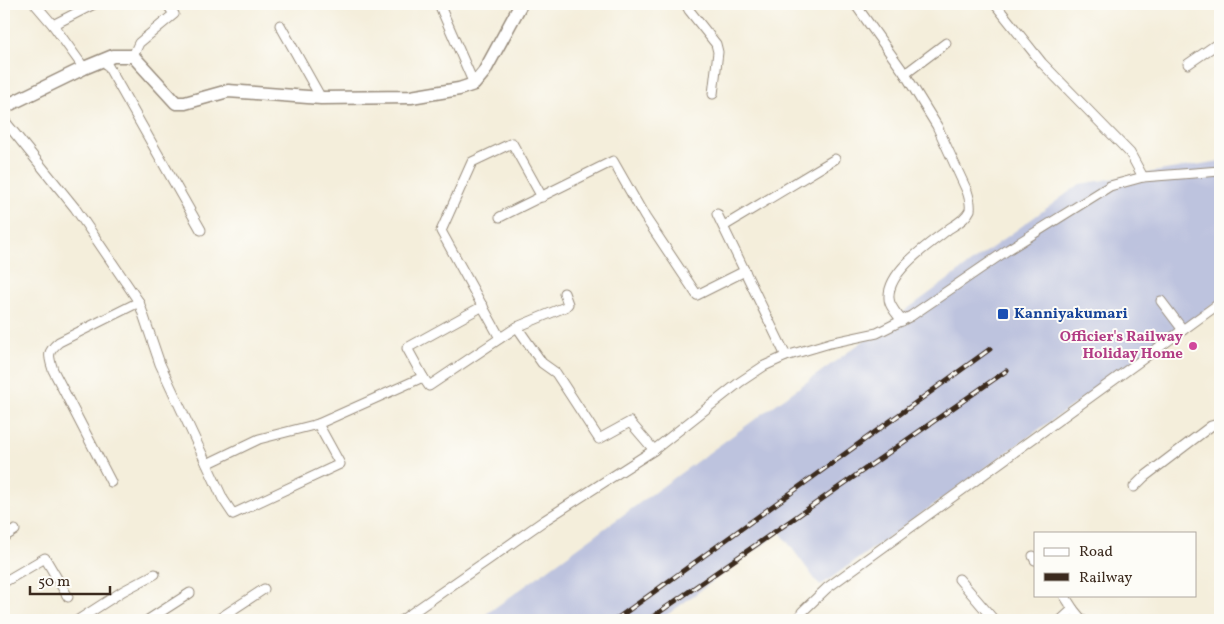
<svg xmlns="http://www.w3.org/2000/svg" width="1224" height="624" font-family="Vollkorn,serif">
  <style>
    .railway { fill: #bdc3de }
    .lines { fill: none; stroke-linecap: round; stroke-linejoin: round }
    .street-casing { stroke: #988c7c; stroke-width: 11 }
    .secondary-casing { stroke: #988c7c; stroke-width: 15 }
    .street { stroke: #fff; stroke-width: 9 }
    .secondary { stroke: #fff; stroke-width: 12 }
    .rail-casing { stroke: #3b2a1e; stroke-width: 5 }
    .rail { stroke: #fdfcf7; stroke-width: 3; stroke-dasharray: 9; stroke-linecap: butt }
    .transit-dot { fill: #1a4fb4; stroke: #fdfcf7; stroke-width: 2 }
    .hotel-dot { fill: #d1479c; stroke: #fdfcf7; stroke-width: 2 }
    .labels { text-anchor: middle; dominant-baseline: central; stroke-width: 4; stroke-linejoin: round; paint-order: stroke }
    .transit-label { font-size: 15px; font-weight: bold; fill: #164399; stroke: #fdfcf7; text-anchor: start }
    .hotel-label { font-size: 15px; font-weight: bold; fill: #b23c85; stroke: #fdfcf7; text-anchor: end }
  </style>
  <rect width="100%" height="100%" fill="#fdfcf7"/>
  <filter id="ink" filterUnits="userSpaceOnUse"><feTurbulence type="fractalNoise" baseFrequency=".02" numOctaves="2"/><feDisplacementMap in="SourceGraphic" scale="10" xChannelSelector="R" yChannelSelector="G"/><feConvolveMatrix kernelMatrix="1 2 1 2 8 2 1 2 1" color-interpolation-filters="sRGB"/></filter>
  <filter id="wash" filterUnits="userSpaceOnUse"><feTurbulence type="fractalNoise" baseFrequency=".0096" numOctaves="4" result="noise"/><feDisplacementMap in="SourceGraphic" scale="20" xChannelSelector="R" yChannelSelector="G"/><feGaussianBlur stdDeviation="1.12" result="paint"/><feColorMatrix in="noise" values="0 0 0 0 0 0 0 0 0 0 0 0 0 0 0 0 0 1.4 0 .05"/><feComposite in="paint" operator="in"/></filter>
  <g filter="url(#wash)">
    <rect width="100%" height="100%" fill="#f4eedb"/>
    <!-- railway -->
    <polygon class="railway" points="1220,161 1220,300 820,586 780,532 660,620 478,620 1080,184"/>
  </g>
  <g filter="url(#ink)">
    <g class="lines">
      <defs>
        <g id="street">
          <polyline points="35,4 53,25 84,68"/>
          <polyline points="439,4 474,84"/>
          <polyline points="686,4 689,10 716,44 718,52 713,94"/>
          <polyline points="855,4 905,74 946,43"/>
          <polyline points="995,4 1042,63 1130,153 1143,177"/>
          <polyline points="53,25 94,4"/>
          <polyline points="280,25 321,98"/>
          <polyline points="133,56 139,43 174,14 167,4"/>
          <polyline points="104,59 201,230"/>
          <polyline points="1188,64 1220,42"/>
          <polyline points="4,120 75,208 139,302 160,364 223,499 233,514 340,464 318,424 423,377 429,386 517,327 542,363 556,373 599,439 630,422 654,450"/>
          <polyline points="717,214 786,356"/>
          <polyline points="500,217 613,161 645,217 697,295 745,271"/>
          <polyline points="724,226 835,159"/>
          <polyline points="1161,301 1183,330"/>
          <path d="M902,321C897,314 889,306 889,298C887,271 932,242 950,228C957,224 967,217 970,210C971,204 969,197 967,191L937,126L905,74"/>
          <polyline points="517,327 565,307 568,304 564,293"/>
          <polyline points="500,338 441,231 472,162 512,143 542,197"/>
          <polyline points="423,377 407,348 483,306"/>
          <polyline points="207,464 259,439 318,424"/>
          <path d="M111,482L53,370C48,355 47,352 59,342L139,302"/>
          <polyline points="1134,487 1144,477 1211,426 1218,424 1220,425"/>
          <polyline points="4,537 15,530"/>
          <polyline points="1033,556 1035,560"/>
          <polyline points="959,579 994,620"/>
          <polyline points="4,582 45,558 68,597"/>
          <polyline points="1064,595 1073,609"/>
          <polyline points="78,620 123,591 155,574"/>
          <polyline points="148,620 190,593"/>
          <polyline points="217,620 264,589"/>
          <polyline points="402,620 545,520 654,450 740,382 764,366 786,356 830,343 877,333 911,316 1009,249 1110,186 1143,177 1220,171"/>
          <polyline points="800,620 802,612 827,588 1220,303"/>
          <polyline points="1061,620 1073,609 1082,620"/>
        </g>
        <polyline id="secondary" points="4,107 84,68 113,56 133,56 176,103 185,103 228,91 321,98 411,97 459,89 474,84 484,72 521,4"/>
      </defs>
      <!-- street casing -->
      <use href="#street" class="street-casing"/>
      <!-- secondary casing -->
      <use href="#secondary" class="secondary-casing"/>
      <!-- street -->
      <use href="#street" class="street"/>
      <!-- secondary -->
      <use href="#secondary" class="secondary"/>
      <defs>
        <g id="rail">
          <polyline points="615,620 990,349"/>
          <polyline points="648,620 1006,371"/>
        </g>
      </defs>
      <!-- rail casing -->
      <use href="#rail" class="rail-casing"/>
      <!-- rail -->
      <use href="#rail" class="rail"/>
    </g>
  </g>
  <!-- markers -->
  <rect class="transit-dot" x="997" y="308" width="12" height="12" rx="2.5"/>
  <circle class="hotel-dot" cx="1193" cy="346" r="5"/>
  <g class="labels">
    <!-- transit labels -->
    <g class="transit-label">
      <text x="1014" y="314">Kanniyakumari</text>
    </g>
    <!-- hotel labels -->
    <g class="hotel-label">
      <text x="1183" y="337">Officier's Railway<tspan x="1183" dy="17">Holiday Home</tspan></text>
    </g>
  </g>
  <!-- margin -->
  <rect width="1224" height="624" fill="none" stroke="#fdfcf7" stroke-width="20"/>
  <!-- legend -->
  <rect x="1034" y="532" width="162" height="65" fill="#fdfcf7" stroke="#afa8a0"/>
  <rect x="1044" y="548" width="25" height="8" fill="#ffffff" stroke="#afa8a0"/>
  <text x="1079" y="556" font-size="15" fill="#3b2a1e">Road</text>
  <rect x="1044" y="573" width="25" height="8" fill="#3b2a1e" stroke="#afa8a0"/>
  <text x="1079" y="582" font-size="15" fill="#3b2a1e">Railway</text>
  <!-- scale -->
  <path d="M30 586v8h80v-8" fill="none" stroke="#3b2a1e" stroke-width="2.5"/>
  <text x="38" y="586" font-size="15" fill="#3b2a1e" stroke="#fdfcf7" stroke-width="4" paint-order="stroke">50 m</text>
</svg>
